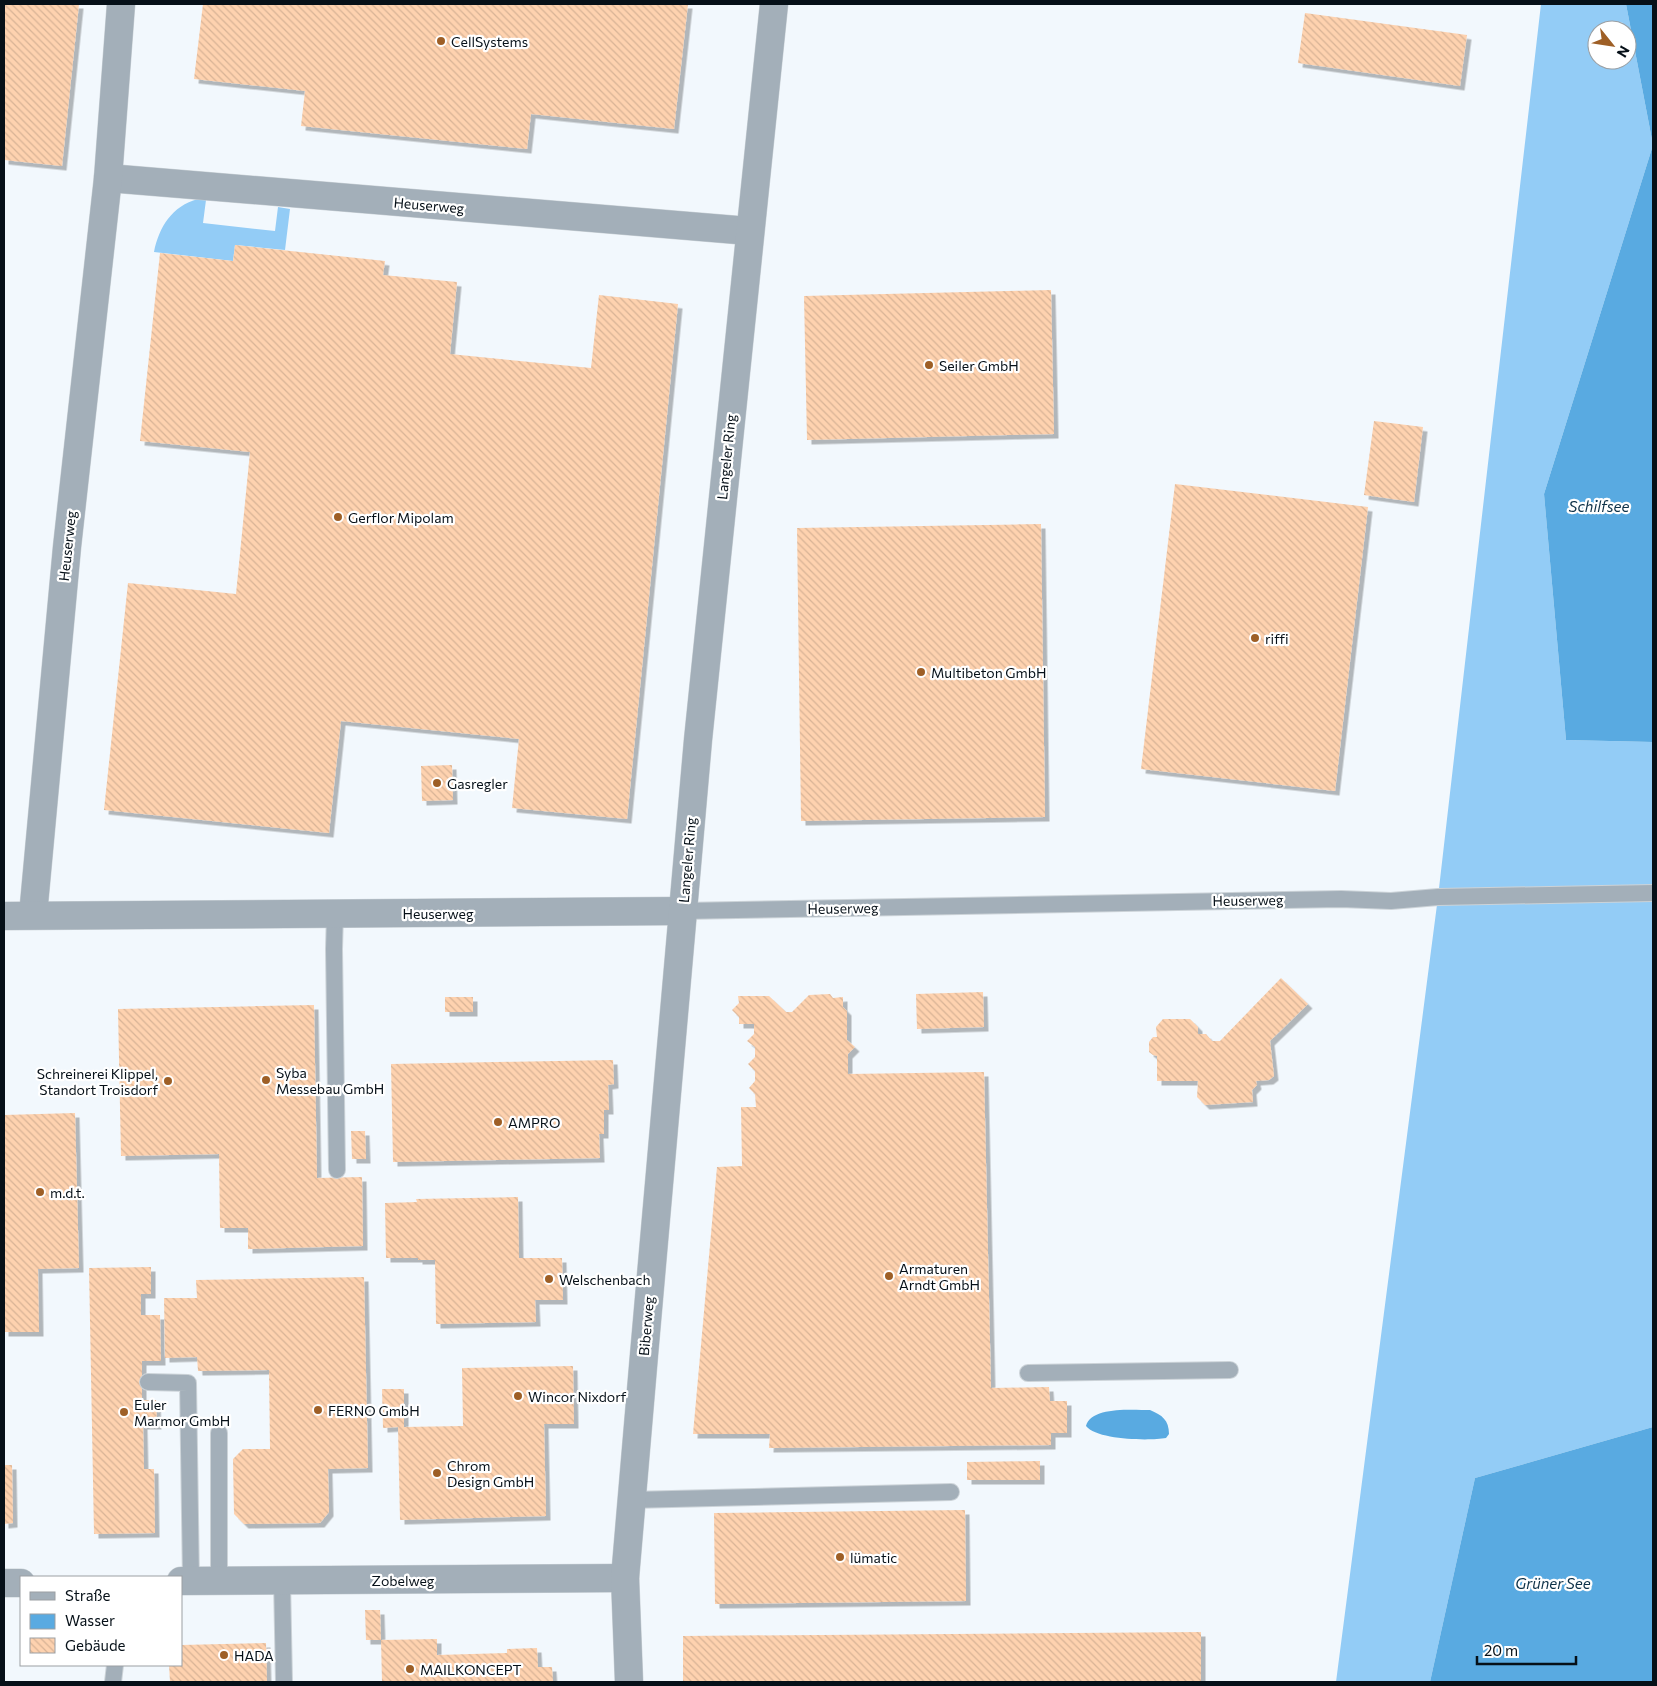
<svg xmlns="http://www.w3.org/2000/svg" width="1657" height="1686" font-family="Commissioner,sans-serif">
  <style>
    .grass { fill: #93ccf6; fill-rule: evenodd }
    .water { fill: #59aae1 }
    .building { fill: url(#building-back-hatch); filter: url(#shadow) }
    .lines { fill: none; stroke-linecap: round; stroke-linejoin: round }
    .service-casing { stroke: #ccd3d8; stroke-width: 18 }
    .minor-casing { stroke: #ccd3d8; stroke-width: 29 }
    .service { stroke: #a3afb9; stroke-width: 16 }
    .minor { stroke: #a3afb9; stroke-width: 28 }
    .poi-dot { fill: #9e5f26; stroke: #fff; stroke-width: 2 }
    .labels { text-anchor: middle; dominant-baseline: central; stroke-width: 4.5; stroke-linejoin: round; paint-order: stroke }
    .poi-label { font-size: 14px; fill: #061018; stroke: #fff; text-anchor: start }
    .street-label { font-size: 14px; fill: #061018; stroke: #fff }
    .water-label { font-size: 15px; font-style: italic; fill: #0d3148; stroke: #fff }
  </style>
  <defs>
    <pattern id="building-back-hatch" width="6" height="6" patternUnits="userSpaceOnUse" patternTransform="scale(1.25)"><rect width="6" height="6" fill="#fed2af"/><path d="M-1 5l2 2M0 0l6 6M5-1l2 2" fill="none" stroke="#d8b396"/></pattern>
    <filter id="shadow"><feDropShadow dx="4.5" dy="4.5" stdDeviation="0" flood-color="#0004"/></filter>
  </defs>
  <rect width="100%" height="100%" fill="#f2f8fd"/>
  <!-- grass -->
  <g class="grass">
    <path d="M1541,4H1626L1653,145L1544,494L1566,740L1653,742V1427L1475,1478L1430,1682H1336L1438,897ZM1597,30H1627V60H1597Z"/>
    <path d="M198,199L206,200L203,223L275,231L278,207L290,209L285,250L235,245L233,261L154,252C159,227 172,206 198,199Z"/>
  </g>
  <!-- water -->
  <g class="water">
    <polygon points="1626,4 1653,4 1653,742 1566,740 1544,494 1653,145"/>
    <path d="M1150,1410C1162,1415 1169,1420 1169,1434L1166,1438C1149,1441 1097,1440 1086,1426C1091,1406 1133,1410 1150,1410Z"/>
    <polygon points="1653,1427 1653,1682 1430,1682 1475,1478"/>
  </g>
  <!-- building -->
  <g class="building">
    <polygon points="4,4 79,4 62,166 4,160"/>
    <polygon points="203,4 688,4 674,129 531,114 527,149 301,126 305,91 194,79"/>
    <polygon points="1305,13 1467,35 1460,86 1298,63"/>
    <polygon points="235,245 385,261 383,275 457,282 450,354 591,368 599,295 678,304 627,819 512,808 519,739 341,721 329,833 104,810 128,583 236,594 250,452 140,441 160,253 233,261"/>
    <polygon points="1051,290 1054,434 807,440 804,296"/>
    <polygon points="1374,421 1423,427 1414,502 1364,495"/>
    <polygon points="1175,484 1368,507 1335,791 1141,769"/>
    <polygon points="1041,524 1045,817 801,821 797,528"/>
    <polygon points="452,765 453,800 422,801 421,766"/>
    <polygon points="1281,978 1308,1004 1270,1041 1274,1076 1269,1080 1256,1081 1257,1085 1252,1090 1253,1102 1205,1105 1197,1097 1198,1081 1157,1081 1157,1056 1153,1055 1149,1052 1149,1042 1153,1037 1157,1037 1156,1027 1163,1019 1190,1019 1198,1027 1198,1034 1206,1034 1212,1041 1220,1041"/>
    <polygon points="983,992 984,1027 917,1029 916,994"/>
    <polygon points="830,994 833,998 843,997 843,1007 847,1011 847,1040 855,1047 848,1054 848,1074 984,1072 991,1388 1049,1387 1050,1401 1067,1401 1067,1433 1051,1433 1051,1445 769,1448 770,1434 693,1434 717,1167 742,1166 741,1107 756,1107 755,1094 749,1088 755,1081 755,1071 748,1064 755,1057 755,1047 747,1041 754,1034 754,1024 739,1024 739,1017 732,1010 739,1003 738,996 769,996 786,1012 792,1012 809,995"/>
    <rect x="445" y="997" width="28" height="15"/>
    <polygon points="314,1005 317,1178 362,1177 363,1246 248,1249 248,1228 220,1228 219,1154 121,1156 118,1009"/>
    <polygon points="613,1060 614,1084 608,1085 609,1110 604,1110 604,1134 599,1134 600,1158 393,1162 391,1064"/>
    <polygon points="75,1113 79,1268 38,1269 39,1332 4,1332 4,1115"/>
    <polygon points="351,1131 365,1131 366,1159 352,1159"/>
    <polygon points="518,1197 519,1258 562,1258 563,1300 535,1300 536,1322 436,1324 435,1260 418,1260 418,1258 386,1258 385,1203 417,1202 416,1199"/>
    <polygon points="151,1267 151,1294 141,1294 141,1315 160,1315 161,1361 142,1361 142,1400 156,1400 157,1425 143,1425 144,1469 154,1469 155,1533 94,1534 89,1268"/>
    <polygon points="364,1277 368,1468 328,1469 329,1512 320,1523 244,1524 234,1514 233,1459 243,1449 270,1449 269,1370 198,1371 197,1357 165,1358 164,1298 197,1298 196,1280"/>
    <polygon points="573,1366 574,1424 544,1424 546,1516 400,1520 398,1427 383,1428 382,1389 404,1389 404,1427 463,1426 462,1368"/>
    <polygon points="1040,1461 1040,1480 967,1480 967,1462"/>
    <polygon points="4,1465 12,1465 13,1523 4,1524"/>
    <polygon points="965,1510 966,1601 715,1604 714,1513"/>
    <polygon points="365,1610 380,1610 381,1640 366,1640"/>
    <polygon points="1201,1632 1201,1682 683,1682 683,1636"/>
    <polygon points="437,1639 437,1655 507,1653 507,1649 537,1648 538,1667 552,1667 553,1682 382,1682 381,1640"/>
    <polygon points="266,1643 267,1682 170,1682 169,1665 181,1665 181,1645"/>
  </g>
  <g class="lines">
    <defs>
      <g id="service">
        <polyline points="682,911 1341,899 1391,901 1438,897 1653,893"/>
        <polyline points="335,913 334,949 337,1170"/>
        <polyline points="1028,1373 1230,1370"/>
        <polyline points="148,1382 188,1383 191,1581"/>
        <polyline points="219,1433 219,1581"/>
        <polyline points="631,1500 951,1492"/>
        <polyline points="282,1581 284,1682"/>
        <polyline points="113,1682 115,1665"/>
      </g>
      <g id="minor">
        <polyline points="108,178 749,231"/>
        <polyline points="33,915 67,547 108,178 121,4"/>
        <polyline points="4,916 682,911"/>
        <polyline points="181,1581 625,1578"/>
        <polyline points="4,1583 21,1583"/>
        <polyline points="629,1682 625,1578 644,1355 698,740 774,4"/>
      </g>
    </defs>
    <!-- service casing -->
    <use href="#service" class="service-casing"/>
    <!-- minor casing -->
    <use href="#minor" class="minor-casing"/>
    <!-- service -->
    <use href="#service" class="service"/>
    <!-- minor -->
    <use href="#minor" class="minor"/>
  </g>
  <!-- markers -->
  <g class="poi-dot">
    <circle cx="441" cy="41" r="5"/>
    <circle cx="929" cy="365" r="5"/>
    <circle cx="338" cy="517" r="5"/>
    <circle cx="1255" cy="638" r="5"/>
    <circle cx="921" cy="672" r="5"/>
    <circle cx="437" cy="783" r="5"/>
    <circle cx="266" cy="1080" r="5"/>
    <circle cx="168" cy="1081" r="5"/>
    <circle cx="498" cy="1122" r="5"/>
    <circle cx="40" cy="1192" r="5"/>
    <circle cx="889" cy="1276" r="5"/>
    <circle cx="549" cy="1279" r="5"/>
    <circle cx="518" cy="1396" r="5"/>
    <circle cx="318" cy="1410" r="5"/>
    <circle cx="124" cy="1412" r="5"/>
    <circle cx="437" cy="1473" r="5"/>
    <circle cx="840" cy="1557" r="5"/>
    <circle cx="224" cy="1655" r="5"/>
    <circle cx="410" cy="1669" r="5"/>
  </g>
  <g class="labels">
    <!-- poi labels -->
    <g class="poi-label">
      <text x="451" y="41">CellSystems</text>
      <text x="939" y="365">Seiler GmbH</text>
      <text x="348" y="517">Gerflor Mipolam</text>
      <text x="1265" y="638">riffi</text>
      <text x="931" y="672">Multibeton GmbH</text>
      <text x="447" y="783">Gasregler</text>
      <text x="276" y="1072">Syba<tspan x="276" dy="16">Messebau GmbH</tspan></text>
      <text x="158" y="1073" text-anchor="end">Schreinerei Klippel,<tspan x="158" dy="16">Standort Troisdorf</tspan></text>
      <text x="508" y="1122">AMPRO</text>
      <text x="50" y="1192">m.d.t.</text>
      <text x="899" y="1268">Armaturen<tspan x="899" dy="16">Arndt GmbH</tspan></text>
      <text x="559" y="1279">Welschenbach</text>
      <text x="528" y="1396">Wincor Nixdorf</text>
      <text x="134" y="1404">Euler<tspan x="134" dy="16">Marmor GmbH</tspan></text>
      <text x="328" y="1410">FERNO GmbH</text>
      <text x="447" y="1465">Chrom<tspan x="447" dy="16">Design GmbH</tspan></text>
      <text x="850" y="1557">lümatic</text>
      <text x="234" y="1655">HADA</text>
      <text x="420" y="1669">MAILKONCEPT</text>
    </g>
    <!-- street labels -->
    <g class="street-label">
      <text transform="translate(429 205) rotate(5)">Heuserweg</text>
      <text transform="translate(726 457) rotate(-84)">Langeler Ring</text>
      <text transform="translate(67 546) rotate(-84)">Heuserweg</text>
      <text transform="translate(687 860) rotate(-85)">Langeler Ring</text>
      <text transform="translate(1248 900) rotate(-1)">Heuserweg</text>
      <text transform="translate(843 908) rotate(-1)">Heuserweg</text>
      <text x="438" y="913">Heuserweg</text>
      <text transform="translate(646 1326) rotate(-85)">Biberweg</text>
      <text x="403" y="1580">Zobelweg</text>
    </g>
    <!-- water labels -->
    <g class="water-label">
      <text x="1599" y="506">Schilfsee</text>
      <text x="1553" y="1583">Grüner See</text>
    </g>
  </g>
  <!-- border -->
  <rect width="1657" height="1686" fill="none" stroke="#061018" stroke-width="10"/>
  <!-- legend -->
  <rect x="20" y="1576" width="162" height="90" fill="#ffffff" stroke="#9b9fa3"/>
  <rect x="30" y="1592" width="25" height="8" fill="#a3afb9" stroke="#9b9fa3"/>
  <text x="65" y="1601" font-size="15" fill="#061018">Straße</text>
  <rect x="30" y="1614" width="25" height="15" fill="#59aae1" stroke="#9b9fa3"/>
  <text x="65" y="1626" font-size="15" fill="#061018">Wasser</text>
  <rect x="30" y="1638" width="25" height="15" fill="url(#building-back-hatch)" stroke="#9b9fa3"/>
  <text x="65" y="1651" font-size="15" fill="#061018">Gebäude</text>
  <!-- north arrow -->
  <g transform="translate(1612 45) rotate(120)"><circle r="24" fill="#ffffff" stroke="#9b9fa3"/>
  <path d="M0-4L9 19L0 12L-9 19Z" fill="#9e5f26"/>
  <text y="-8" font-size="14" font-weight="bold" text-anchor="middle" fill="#061018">N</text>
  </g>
  <!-- scale -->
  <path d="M1477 1656v8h99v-8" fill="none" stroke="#061018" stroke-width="2.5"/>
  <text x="1484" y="1656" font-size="15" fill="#061018" stroke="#ffffff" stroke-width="4" paint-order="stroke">20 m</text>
</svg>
